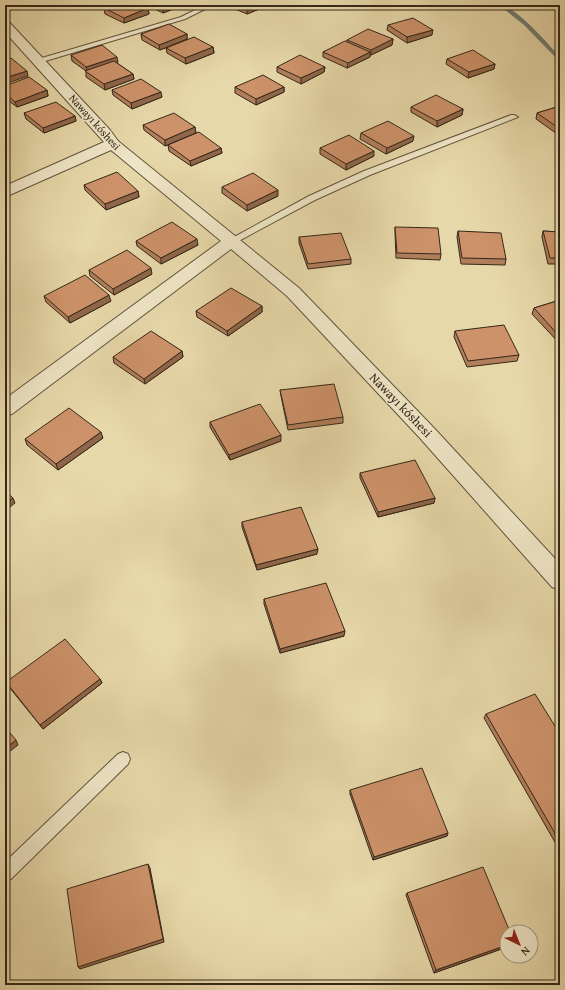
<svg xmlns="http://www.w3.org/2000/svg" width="565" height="990" font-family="'Gentium Book Plus',serif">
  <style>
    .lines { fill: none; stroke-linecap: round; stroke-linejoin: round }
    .stream { fill: #717e75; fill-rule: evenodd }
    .lane-casing { stroke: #61543d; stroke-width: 2 }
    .street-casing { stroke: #61543d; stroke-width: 2 }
    .lane { fill: #efe6c7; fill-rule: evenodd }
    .street { fill: #efe6c7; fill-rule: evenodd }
    .wall { fill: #b07e5b; stroke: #342819 }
    .shaded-wall { fill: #90664a; stroke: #342819 }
    .building { fill: #cd926a; stroke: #342819 }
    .labels { text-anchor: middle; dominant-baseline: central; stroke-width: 3; stroke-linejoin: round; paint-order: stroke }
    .far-street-label { font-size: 11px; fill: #342819; stroke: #efe6c7 }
    .street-label { font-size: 13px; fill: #342819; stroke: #efe6c7 }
  </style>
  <rect width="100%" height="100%" fill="#e7d8a9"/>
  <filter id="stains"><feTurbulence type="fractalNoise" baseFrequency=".005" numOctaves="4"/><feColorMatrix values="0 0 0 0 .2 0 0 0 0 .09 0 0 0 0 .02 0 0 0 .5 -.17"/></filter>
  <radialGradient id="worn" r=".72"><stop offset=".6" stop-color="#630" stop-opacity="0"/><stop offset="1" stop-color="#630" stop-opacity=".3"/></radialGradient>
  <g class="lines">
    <!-- stream -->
    <path class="stream" d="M499,5C515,5 548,44 560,57V62L524,25Z"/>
    <defs>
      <g id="lane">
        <polygon points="205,5 213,5 185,19 42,62 39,62 35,60 181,17"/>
        <polygon points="511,115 514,115 518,117 370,175 315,200 233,244 227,244 225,242 309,196 364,171"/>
        <polygon points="123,752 128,754 130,759 128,764 11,879 5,881 5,862 118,754"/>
      </g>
      <polygon id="street" points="5,21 9,22 110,130 118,141 299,288 433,427 560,564 560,590 552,587 419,437 287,296 231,249 12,414 5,416 5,399 221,241 111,150 5,197 5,186 104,142 5,32"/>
    </defs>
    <!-- lane casing -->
    <use href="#lane" class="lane-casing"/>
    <!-- street casing -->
    <use href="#street" class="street-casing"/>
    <!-- lane -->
    <use href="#lane" class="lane"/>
    <!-- street -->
    <use href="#street" class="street"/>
  </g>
  <!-- wall -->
  <g class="wall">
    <polygon points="146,5 184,5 163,13"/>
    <polygon points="228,5 269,5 247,14 228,6"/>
    <polygon points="104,8 148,8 149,14 124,23 105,14"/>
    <polygon points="388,25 432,35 407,43 387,30"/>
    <polygon points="141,34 187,34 187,39 160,50 142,40"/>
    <polygon points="393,39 392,45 371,55 370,55 370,57 347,68 323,57 323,52 346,42 347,40"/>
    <polygon points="213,47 214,53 186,64 167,53 166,48"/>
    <polygon points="71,55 118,62 117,63 133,74 134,79 105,90 86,77 86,71 72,61"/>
    <polygon points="447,59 495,64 494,69 468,78 446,64"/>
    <polygon points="277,67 325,67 324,72 301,84 277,72"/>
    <polygon points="5,86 47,90 48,96 17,107 5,98"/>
    <polygon points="235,87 284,87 284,92 256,105 235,93"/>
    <polygon points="112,90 162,97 132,109 113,95"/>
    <polygon points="560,106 560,136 536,119 537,113"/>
    <polygon points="411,107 463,109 462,115 437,127 411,112"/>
    <polygon points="24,113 75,116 76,121 44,133 26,119"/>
    <polygon points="143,125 195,127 196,133 165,146 144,130"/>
    <polygon points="361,133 413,141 386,154 360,139"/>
    <polygon points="168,145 221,148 222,153 191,166 169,151"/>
    <polygon points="320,148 374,156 346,170 320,154"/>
    <polygon points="84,185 138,191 139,197 106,210 85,190"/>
    <polygon points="222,187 278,196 247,211 222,193"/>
    <polygon points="395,227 441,254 440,260 396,258 395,233"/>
    <polygon points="458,231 506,259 505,265 461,264 457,237"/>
    <polygon points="543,231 560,232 560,264 548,264 542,237"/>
    <polygon points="299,237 351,259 351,264 308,269 299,243"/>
    <polygon points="136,241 198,245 161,264 137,246"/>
    <polygon points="89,270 152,274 114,295 90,276"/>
    <polygon points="44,296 111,301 70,323 46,302"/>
    <polygon points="560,300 560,344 532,314 534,308"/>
    <polygon points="262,306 262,312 228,336 197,317 196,311"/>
    <polygon points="455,331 519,355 517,361 467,367 454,337"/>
    <polygon points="182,351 183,357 145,384 114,363 113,357"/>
    <polygon points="280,390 343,417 343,423 288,430 281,396"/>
    <polygon points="210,422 281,441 230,460 210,427"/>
    <polygon points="103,438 58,470 27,445 25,439"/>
    <polygon points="360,473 435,498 434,503 378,517 360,478"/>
    <polygon points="242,522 317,554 257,570 242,527"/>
    <polygon points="264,599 344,636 280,653 264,604"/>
    <polygon points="100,679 102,683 43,729 9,687 6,682"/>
    <polygon points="486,714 560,734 560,851 484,718"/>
    <polygon points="350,790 448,833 447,836 373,860 350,794"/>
    <polygon points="407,893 507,932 507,947 434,973 406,895"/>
  </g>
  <!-- shaded-wall -->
  <g class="shaded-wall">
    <polygon points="171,5 184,5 163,13 163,8"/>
    <polygon points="257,5 269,5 247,14 247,9"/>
    <polygon points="148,8 149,14 124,23 124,18"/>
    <polygon points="433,30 432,35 407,43 407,37"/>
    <polygon points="187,34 187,39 160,50 159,45"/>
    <polygon points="393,39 392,45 371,55 371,50"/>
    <polygon points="213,47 214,53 186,64 185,58"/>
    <polygon points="370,52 370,57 347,68 348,63"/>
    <polygon points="117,57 118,62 87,72 86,67"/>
    <polygon points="495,64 494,69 468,78 469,72"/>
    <polygon points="325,67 324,72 301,84 301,78"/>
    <polygon points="27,71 28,76 5,84 5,78"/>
    <polygon points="133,74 134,79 105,90 104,84"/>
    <polygon points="284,87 284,92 256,105 256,99"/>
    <polygon points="47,90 48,96 17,107 15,102"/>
    <polygon points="161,92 162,97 132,109 131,103"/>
    <polygon points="463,109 462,115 437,127 437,121"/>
    <polygon points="75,116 76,121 44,133 43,128"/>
    <polygon points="195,127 196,133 165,146 165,140"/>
    <polygon points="414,136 413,141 386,154 387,148"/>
    <polygon points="221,148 222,153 191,166 190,161"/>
    <polygon points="374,151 374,156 346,170 346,164"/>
    <polygon points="278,190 278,196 247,211 247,205"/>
    <polygon points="138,191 139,197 106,210 105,204"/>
    <polygon points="197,239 198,245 161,264 161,258"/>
    <polygon points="151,268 152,274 114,295 113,289"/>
    <polygon points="109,295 111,301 70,323 68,317"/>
    <polygon points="262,306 262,312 228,336 227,331"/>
    <polygon points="182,351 183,357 145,384 144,379"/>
    <polygon points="101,432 103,438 58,470 56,464"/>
    <polygon points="281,435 281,441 230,460 229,455"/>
    <polygon points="13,498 15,503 5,511 5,504"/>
    <polygon points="435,498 434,503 378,517 378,512"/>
    <polygon points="318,549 317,554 257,570 256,565"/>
    <polygon points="345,631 344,636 280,653 280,649"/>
    <polygon points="100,679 102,683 43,729 40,725"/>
    <polygon points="16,740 18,745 5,755 5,749"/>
    <polygon points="448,833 447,836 373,860 374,857"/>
    <polygon points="148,864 150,868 164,942 80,969 78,967"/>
    <polygon points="507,945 507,947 434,973 436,970"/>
  </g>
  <!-- building -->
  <g class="building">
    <polygon points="113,5 141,5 148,8 124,18 104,8"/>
    <polygon points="156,5 171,5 163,8"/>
    <polygon points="237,5 257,5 247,9"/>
    <polygon points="413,18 433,30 407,37 388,25"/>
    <polygon points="169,24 187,34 159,45 141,34"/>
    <polygon points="368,29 393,39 371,50 347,40"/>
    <polygon points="194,37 213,47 185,58 166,48"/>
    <polygon points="345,41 370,52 348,63 323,52"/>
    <polygon points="102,45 117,57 86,67 71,55"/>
    <polygon points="473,50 495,64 469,72 447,59"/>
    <polygon points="300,55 325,67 301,78 277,67"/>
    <polygon points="11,58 27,71 5,78 5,60"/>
    <polygon points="114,61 133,74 104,84 85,71"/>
    <polygon points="263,75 284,87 256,99 235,87"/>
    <polygon points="29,77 47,90 15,102 5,93 5,86"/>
    <polygon points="141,79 161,92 131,103 112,90"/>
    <polygon points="436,95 463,109 437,121 411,107"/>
    <polygon points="56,102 75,116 43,128 24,113"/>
    <polygon points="560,106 560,129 537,113"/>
    <polygon points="174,113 195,127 165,140 143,125"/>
    <polygon points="388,121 414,136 387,148 361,133"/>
    <polygon points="199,132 221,148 190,161 168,145"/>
    <polygon points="349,135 374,151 346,164 320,148"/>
    <polygon points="117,172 138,191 105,204 84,185"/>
    <polygon points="253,173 278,190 247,205 222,187"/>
    <polygon points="172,222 197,239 161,258 136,241"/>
    <polygon points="395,227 438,228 441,254 397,253"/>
    <polygon points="458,231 501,233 506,259 462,258"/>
    <polygon points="543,231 560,232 560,258 550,258"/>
    <polygon points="341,233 351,259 308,264 299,237"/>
    <polygon points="127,250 151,268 113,289 89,270"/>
    <polygon points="85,275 109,295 68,317 44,296"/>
    <polygon points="231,288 262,306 227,331 196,311"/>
    <polygon points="560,300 560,337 534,308"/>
    <polygon points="504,325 519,355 468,361 455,331"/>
    <polygon points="151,331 182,351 144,379 113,357"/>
    <polygon points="334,384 343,417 288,425 280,390"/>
    <polygon points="260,404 281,435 229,455 210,422"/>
    <polygon points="69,408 101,432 56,464 25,439"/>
    <polygon points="415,460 435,498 378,512 360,473"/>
    <polygon points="5,491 13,498 5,504"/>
    <polygon points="301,507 318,549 256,565 242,522"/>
    <polygon points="326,583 345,631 280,649 264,599"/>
    <polygon points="65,639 100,679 40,725 6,682"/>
    <polygon points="535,694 560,734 560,842 486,714"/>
    <polygon points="5,727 16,740 5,749"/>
    <polygon points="422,768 448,833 374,857 350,790"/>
    <polygon points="148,864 163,939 78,967 67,889"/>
    <polygon points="483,867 510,932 507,932 507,945 436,970 407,893"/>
  </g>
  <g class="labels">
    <!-- far-street labels -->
    <g class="far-street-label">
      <text transform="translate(95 122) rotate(48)">Nawayı kóshesi</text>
    </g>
    <!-- street labels -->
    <g class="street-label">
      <text transform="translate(401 405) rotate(46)">Nawayı kóshesi</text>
    </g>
  </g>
  <!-- margin -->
  <rect width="565" height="990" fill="none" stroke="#e7d8a9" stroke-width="20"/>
  <rect x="6" y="6" width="553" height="978" fill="none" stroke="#342819" stroke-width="2"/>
  <rect x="10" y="10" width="545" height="970" fill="none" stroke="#342819"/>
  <!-- north arrow -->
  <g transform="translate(519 944) rotate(137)"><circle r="19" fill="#efe6c7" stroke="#a49a81"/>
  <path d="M0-3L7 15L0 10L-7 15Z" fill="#8f2418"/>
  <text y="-6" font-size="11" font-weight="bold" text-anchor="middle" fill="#342819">N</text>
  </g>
  <rect width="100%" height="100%" filter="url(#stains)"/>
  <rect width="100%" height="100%" fill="url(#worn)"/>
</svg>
